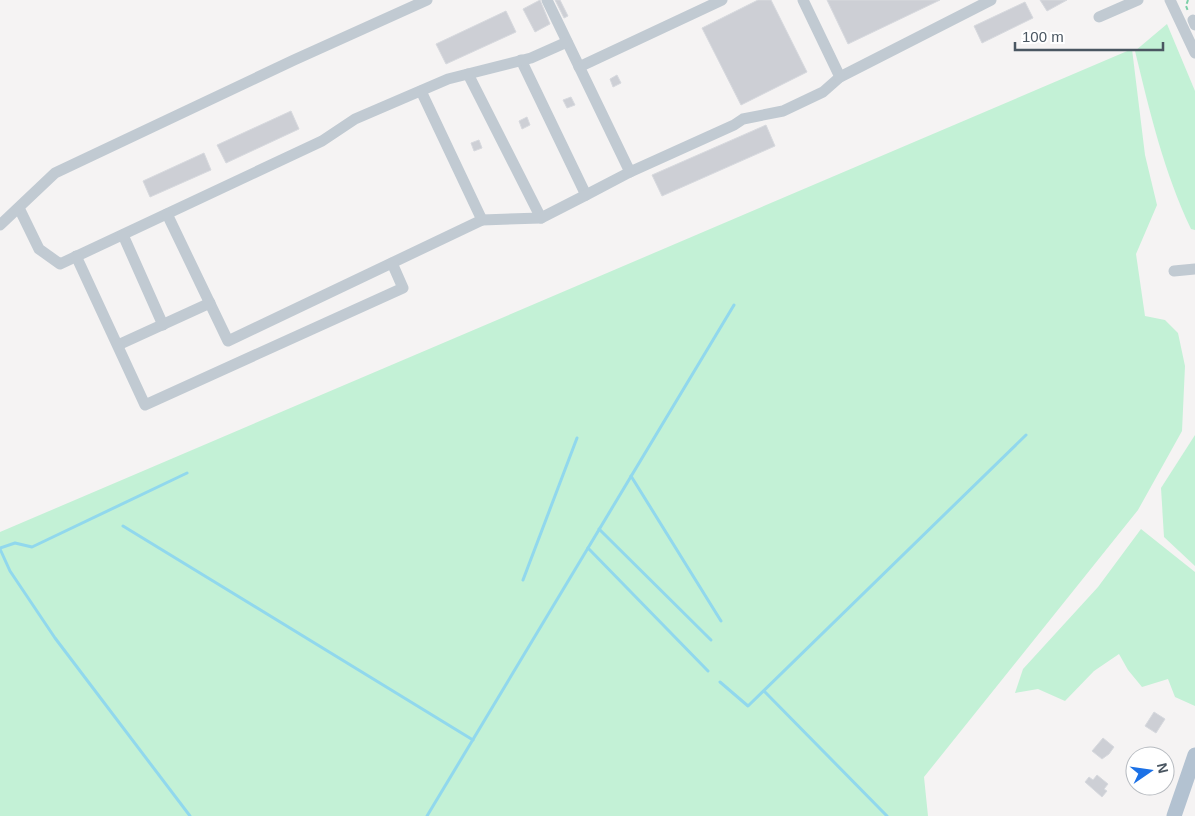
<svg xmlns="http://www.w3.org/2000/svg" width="1195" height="816" font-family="Helvetica,sans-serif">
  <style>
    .green { fill: #c3f1d6 }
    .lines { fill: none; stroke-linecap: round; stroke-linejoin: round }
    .stream { stroke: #91d8ed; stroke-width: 3 }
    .building { fill: #cdcfd5; stroke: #d7d9de }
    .path { stroke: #7bcfa7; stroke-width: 2; stroke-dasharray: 4 2.5; stroke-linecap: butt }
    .minor { stroke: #c1cad2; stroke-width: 11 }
    .major { stroke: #b3c2d1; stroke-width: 15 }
  </style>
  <rect width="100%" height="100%" fill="#f5f3f3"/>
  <!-- green -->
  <g class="green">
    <path d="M1167,24L1195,91V230L1191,229C1164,172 1150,113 1135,51Z"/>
    <polygon points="1132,49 1145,155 1157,205 1136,254 1145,316 1165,320 1178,333 1185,366 1182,431 1138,510 924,777 928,816 0,816 0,532"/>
    <polygon points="1195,435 1195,566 1164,537 1161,488"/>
    <polygon points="1141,529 1195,572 1195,706 1175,697 1168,679 1142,687 1128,670 1119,654 1094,671 1065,701 1038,689 1015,693 1023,669 1098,587"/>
  </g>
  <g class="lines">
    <!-- stream -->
    <g class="stream">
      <polyline points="631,476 721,621"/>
      <polyline points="123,526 473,740"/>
      <polyline points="599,529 711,640"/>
      <polyline points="0,548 15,543 32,547 187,473"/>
      <polyline points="588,548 734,305"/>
      <polyline points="0,549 10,571 55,638 190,816"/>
      <polyline points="523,580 577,438"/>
      <polyline points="720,682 748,706 1026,435"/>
      <polyline points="764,691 887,816"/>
      <polyline points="427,816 588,548 708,671"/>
    </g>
  </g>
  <!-- building -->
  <g class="building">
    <polygon points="540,0 550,24 535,32 523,9"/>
    <polygon points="555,0 560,0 568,16 564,18"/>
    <polygon points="758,0 771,0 807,72 741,105 702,28"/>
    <polygon points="827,0 940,0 848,44"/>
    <polygon points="1040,0 1067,0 1047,11"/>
    <polygon points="1025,2 1033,18 982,43 974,26"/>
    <polygon points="506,11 516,32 446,64 436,44"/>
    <polygon points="617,75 621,83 613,87 610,79"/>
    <polygon points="571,97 575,105 567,108 563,100"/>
    <polygon points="291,111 299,129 226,163 217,145"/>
    <polygon points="527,117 530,125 522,129 519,121"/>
    <polygon points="766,125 775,146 662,196 652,175"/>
    <polygon points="479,140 482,148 474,151 471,143"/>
    <polygon points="204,153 211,170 150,197 143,181"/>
    <polygon points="1154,712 1165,719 1156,733 1145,726"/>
    <polygon points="1103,738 1114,747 1109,754 1102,759 1092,751"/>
    <polygon points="1097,775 1108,784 1104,789 1107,791 1102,797 1085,782 1089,777 1093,780"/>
  </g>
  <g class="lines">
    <!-- path -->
    <polyline class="path" points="1188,0 1186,6 1188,11"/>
    <!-- minor -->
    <g class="minor">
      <polyline points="547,0 630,172 734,125 743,119 783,111 823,92 840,77 991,0"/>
      <polyline points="803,0 840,77"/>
      <polyline points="1170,0 1195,53"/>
      <polyline points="1099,17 1138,0"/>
      <polyline points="1193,20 1195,25"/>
      <polyline points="521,60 586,195"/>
      <polyline points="579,67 722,0"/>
      <polyline points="468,74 541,218"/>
      <polyline points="421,91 482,220"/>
      <polyline points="19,208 39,249 60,264 322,141 355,119 448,79 531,58 567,42"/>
      <polyline points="167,214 228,341 482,220 541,218 586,195 630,172"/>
      <polyline points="0,225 55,173 294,60 427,0"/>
      <polyline points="123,235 163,325"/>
      <polyline points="76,256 145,405 403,288 392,263"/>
      <polyline points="1174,271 1195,269"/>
      <polyline points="118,345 210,303"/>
    </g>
    <!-- major -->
    <polyline class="major" points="1174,816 1195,755"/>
  </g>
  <!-- north arrow -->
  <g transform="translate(1150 771) rotate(77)"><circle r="24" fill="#ffffff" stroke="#b7bbc0"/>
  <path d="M0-4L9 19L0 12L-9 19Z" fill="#1c71e6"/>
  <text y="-8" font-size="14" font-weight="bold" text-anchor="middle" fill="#4a5661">N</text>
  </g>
  <!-- scale -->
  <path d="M1015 42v8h148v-8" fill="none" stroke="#4a5661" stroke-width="2.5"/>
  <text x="1022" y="42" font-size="15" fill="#4a5661" stroke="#ffffff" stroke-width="4" paint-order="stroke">100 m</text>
</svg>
